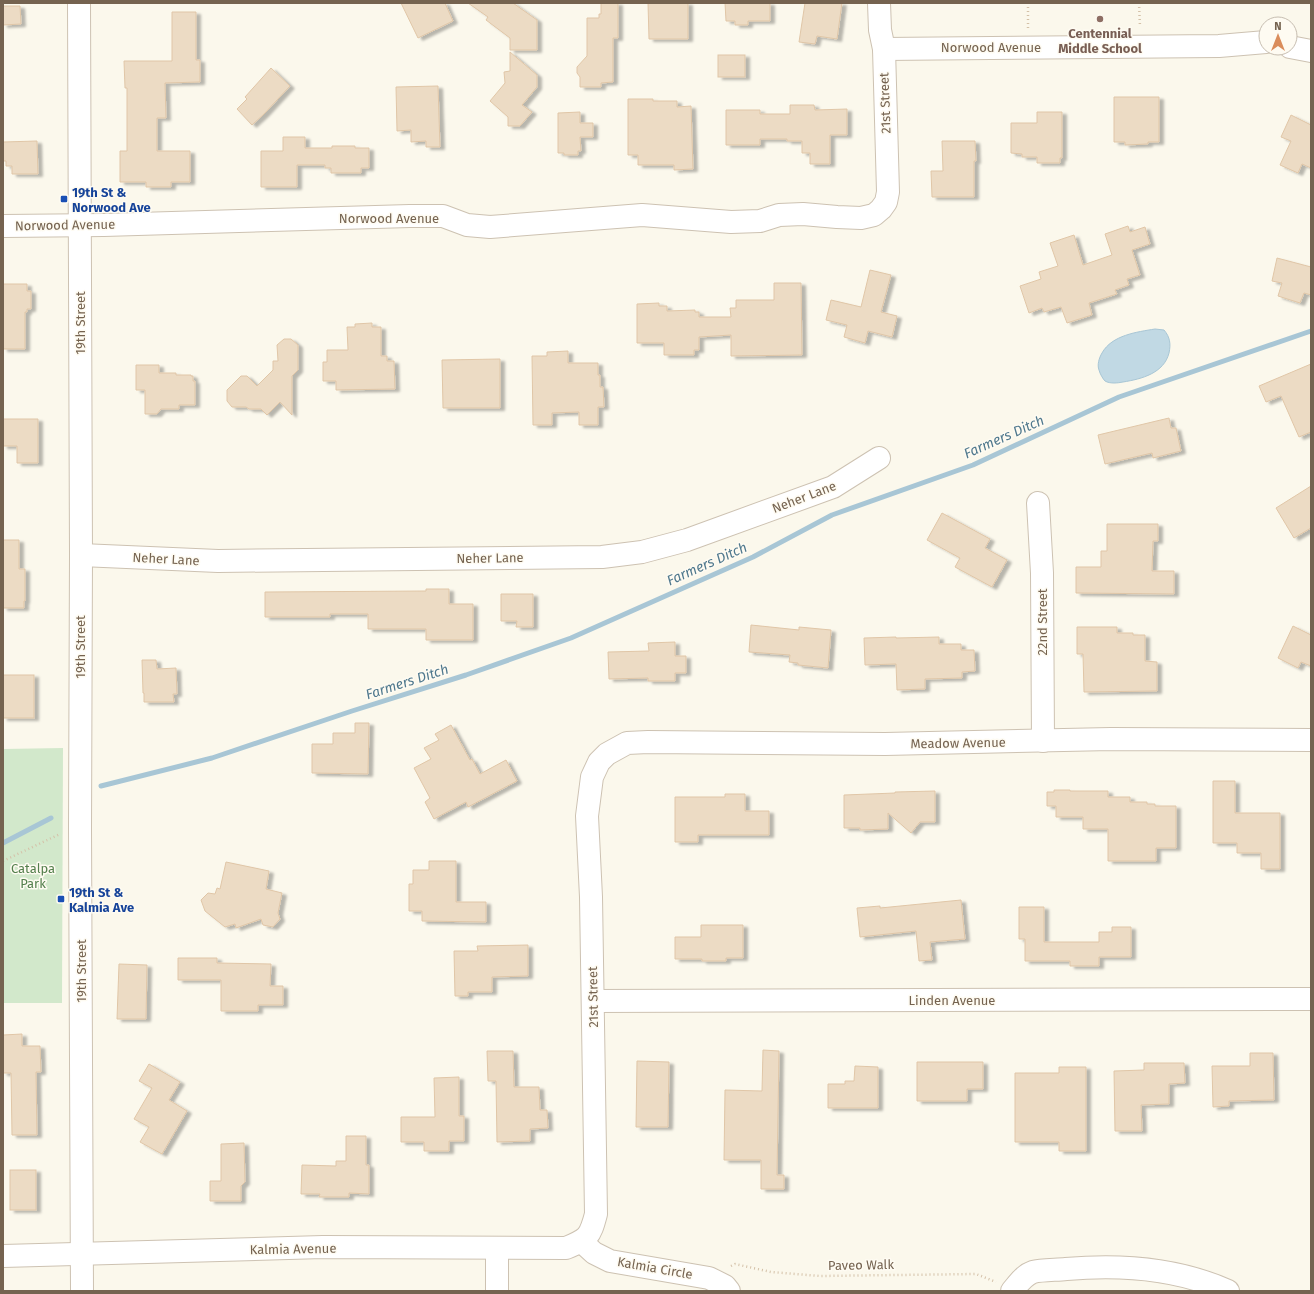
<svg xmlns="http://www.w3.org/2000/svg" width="1314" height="1294" font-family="'Fira Sans',sans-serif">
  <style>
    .green { fill: #d2e8cb }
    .water { fill: #c1d9e4; stroke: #a8c6d5 }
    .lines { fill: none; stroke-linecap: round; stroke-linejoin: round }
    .stream { stroke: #a8c6d5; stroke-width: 5 }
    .building { fill: #ecdbc4; stroke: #e0c6a7; filter: url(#shadow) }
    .minor-casing { stroke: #cdc2b2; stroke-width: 24 }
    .path { stroke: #d4c1a8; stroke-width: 2.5; stroke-dasharray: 1 3; stroke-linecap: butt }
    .minor { stroke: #fff; stroke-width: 22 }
    .education-dot { fill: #8d6e63; stroke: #fefbf2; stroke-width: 1.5 }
    .transit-dot { fill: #1a4fb4; stroke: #fefbf2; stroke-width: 1.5 }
    .labels { text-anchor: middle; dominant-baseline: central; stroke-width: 3; stroke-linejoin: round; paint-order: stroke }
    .education-label { font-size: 13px; font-weight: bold; fill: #785e54; stroke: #fefbf2 }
    .street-label { font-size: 13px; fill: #756350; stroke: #fefbf2 }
    .transit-label { font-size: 13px; font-weight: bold; fill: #164399; stroke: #fefbf2; text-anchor: start }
    .park-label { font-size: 13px; fill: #537f4c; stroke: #fefbf2 }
    .water-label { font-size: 14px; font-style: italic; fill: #4f788d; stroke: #fefbf2 }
  </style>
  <defs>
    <filter id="shadow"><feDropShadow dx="4.5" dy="2.5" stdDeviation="1" flood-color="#0004"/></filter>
  </defs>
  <rect width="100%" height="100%" fill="#fbf8ec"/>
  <!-- green -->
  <polygon class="green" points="63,748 62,1003 3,1003 3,749"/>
  <!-- water -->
  <path class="water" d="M1155,329L1164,330C1170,337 1171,344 1169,353C1164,373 1142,379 1123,382C1118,383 1110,384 1105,381C1103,379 1100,374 1099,370C1097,365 1099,358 1102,353C1112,335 1137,332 1155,329Z"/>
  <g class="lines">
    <!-- stream -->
    <g class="stream">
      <polyline points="101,786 212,758 352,711 466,675 571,638 753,557 832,515 973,465 1119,397 1311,331"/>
      <polyline points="3,843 51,818"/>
    </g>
  </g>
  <!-- building -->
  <g class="building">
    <polygon points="401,3 445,3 453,21 418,38"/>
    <polygon points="468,3 513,3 537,20 537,50 510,50 510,38 486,20 488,17"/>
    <polygon points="601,3 618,3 618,38 613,38 613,82 601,83 601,87 580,87 580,77 577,73 577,67 587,56 587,18 599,18 599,14 601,14"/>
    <polygon points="648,3 688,3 688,39 649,39"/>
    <polygon points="725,3 770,3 770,21 748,21 748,25 735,25 735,21 726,21"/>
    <polygon points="805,3 842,3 837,39 817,36 815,44 799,42"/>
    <polygon points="3,6 20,6 21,24 3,25"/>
    <polygon points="172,12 196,12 196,60 200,60 200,82 165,83 166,118 157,118 157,151 190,151 190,182 171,182 171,187 146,187 146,182 120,182 120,151 127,151 127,88 125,88 124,61 172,61"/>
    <polygon points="510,52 537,75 537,87 522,105 532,112 520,126 508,126 508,117 490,101 505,83 504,72 510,71"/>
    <rect x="718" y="55" width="27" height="22"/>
    <polygon points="271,68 290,86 264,114 252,125 237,109 247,99 245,97"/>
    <polygon points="438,86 440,147 426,147 426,141 411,142 411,130 397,131 396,87"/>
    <polygon points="1114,97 1159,97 1159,142 1148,142 1148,144 1125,145 1125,142 1114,142"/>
    <polygon points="628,99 653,99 653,101 677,101 677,107 691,106 693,169 674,170 674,165 638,165 638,155 628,155"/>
    <polygon points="790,105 814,105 815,110 847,109 847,135 830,135 830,164 810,164 810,153 802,153 802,141 787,141 787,139 760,139 760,145 726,145 726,110 760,110 760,114 790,114"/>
    <polygon points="580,112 580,123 593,123 593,137 580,137 581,151 578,151 578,155 564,155 564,153 558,153 558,113"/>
    <polygon points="1037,112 1062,112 1062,158 1060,158 1060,163 1037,163 1037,157 1022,157 1022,154 1011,153 1011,123 1037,123"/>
    <polygon points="1291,115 1311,125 1311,168 1302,164 1298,173 1280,165 1291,141 1281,137"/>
    <polygon points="283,137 305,137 305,148 332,148 332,146 355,146 355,148 369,148 369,168 361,168 361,173 331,173 331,168 325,168 325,165 297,165 297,187 261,187 261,151 283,151"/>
    <polygon points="37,141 38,174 12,174 12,166 6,166 6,161 3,161 3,142"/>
    <polygon points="942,141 975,141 976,161 974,161 974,197 932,197 931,171 943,171"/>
    <polygon points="1128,226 1130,232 1145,227 1150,244 1132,250 1140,275 1127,279 1129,285 1115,290 1117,294 1089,303 1092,315 1067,323 1061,307 1044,312 1042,308 1029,313 1020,286 1041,279 1039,272 1058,266 1050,243 1074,235 1083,265 1112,255 1105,234"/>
    <polygon points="1277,258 1311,267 1311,295 1304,293 1300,303 1278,296 1282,283 1272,281"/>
    <polygon points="870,270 891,275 881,312 897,316 892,337 868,331 865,343 844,337 847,325 826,320 831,300 861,307"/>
    <polygon points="774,283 801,283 802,355 731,356 731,335 699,337 699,350 694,350 694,355 664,355 664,343 637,343 637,304 659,303 659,306 667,306 667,311 695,310 695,312 699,312 699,317 731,317 730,308 736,308 736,300 774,300"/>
    <polygon points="3,284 27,284 27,291 31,291 31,309 27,309 27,312 25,312 25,349 3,349"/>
    <polygon points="372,323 372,327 381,327 381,356 387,356 387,361 394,361 395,389 336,390 336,381 323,381 323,362 327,362 327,350 348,350 347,327 355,327 355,324"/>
    <polygon points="284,339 291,339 298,345 298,370 292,376 292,415 280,402 267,415 261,409 249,409 246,407 232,407 227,401 227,390 241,376 247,376 257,386 273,370 273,361 278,361 277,345"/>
    <polygon points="568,351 568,363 598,363 598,375 600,375 600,387 603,387 604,407 598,407 598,425 579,425 579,412 552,413 552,425 533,425 532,356 547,356 547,352"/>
    <polygon points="500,359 500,408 443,408 442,360"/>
    <polygon points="1311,364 1311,432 1299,437 1281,396 1266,402 1259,386"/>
    <polygon points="136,365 159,365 159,373 176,373 176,375 191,375 191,376 193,376 193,381 195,381 195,405 179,405 179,409 161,409 157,414 145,414 145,390 136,390"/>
    <polygon points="1169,418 1171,428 1176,428 1181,451 1153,458 1152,453 1105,464 1098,435"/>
    <polygon points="3,419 38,419 38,463 17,463 17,446 3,446"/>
    <polygon points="1311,486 1311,528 1294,538 1276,508"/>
    <polygon points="942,513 990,539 985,548 1007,560 992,587 955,567 960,558 927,540"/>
    <polygon points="1107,524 1158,524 1158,541 1153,541 1152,571 1174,571 1174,594 1076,593 1076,567 1101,567 1101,551 1107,551"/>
    <polygon points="3,540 19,540 19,569 25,569 25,601 24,601 24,608 3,608"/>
    <polygon points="426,589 449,589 449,604 473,604 473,640 426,640 426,629 368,629 368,614 330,614 330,617 265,617 265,592 426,591"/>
    <polygon points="501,594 533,594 533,627 516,627 517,621 501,621"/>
    <polygon points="751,625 799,630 799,627 831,630 828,668 798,665 798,663 789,662 790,655 749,652"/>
    <polygon points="1293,626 1311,635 1311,666 1301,662 1298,668 1278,658"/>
    <polygon points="1077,627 1117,627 1117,633 1133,633 1133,635 1145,635 1145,661 1157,662 1157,691 1084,692 1083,654 1077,654"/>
    <polygon points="896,637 896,638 939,637 939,644 961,644 961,650 974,650 975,671 962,672 962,678 925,679 925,689 897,690 896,664 865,665 864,638"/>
    <polygon points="675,642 675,656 686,656 686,673 675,673 675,681 648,681 648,678 609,679 608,652 649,651 648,643"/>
    <polygon points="142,660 156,660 157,669 176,668 177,694 173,694 174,702 144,702 144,693 143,693"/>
    <rect x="3" y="675" width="31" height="43"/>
    <polygon points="355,723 369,723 368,774 312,773 312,744 333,744 333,733 355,733"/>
    <polygon points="451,725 470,760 472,759 480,774 506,760 517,781 468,807 466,802 434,819 425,802 430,798 414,768 431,759 424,748 439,740 435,734"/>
    <polygon points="1213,781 1235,781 1235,813 1280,813 1280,869 1261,869 1261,853 1237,853 1237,843 1213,843"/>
    <polygon points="1054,790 1070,790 1070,791 1108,791 1108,797 1130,797 1130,802 1147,802 1147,804 1155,804 1155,806 1176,806 1176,848 1156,848 1156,861 1108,861 1108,829 1083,829 1083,817 1056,817 1056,806 1047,806 1047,792 1054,792"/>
    <polygon points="935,791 935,822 920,822 911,833 888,813 888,829 860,830 860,828 844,828 844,795 895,793 895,792"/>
    <polygon points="725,794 745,794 745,811 769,811 769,835 698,835 698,842 675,842 675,797 725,797"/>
    <polygon points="429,861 456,861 456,902 486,902 486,922 422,921 422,911 409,911 409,884 413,884 413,870 429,870"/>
    <polygon points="226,862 269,871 266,889 282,893 278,913 280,919 273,927 263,925 261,919 236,928 235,924 225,927 205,911 201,900 208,893 215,894 217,888 220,889"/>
    <polygon points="961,900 965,939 930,942 932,960 919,961 916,931 860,937 857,908 880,906 880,908"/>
    <polygon points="1019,907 1044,907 1044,942 1099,942 1099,932 1112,932 1112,927 1131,927 1131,957 1099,957 1099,966 1070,966 1070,961 1025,961 1025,939 1019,939"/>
    <polygon points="701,925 743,925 743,958 726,958 726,961 702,961 702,959 675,959 675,937 701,937"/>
    <polygon points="528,945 528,976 492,977 492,992 468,992 468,996 455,996 454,951 478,951 477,946"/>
    <polygon points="178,958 217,958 217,963 271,964 270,986 283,986 283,1005 258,1005 258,1011 221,1011 221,980 178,980"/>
    <polygon points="119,964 147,965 146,1019 117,1019"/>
    <polygon points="22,1034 22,1046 40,1046 41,1072 36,1072 37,1135 12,1135 11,1073 3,1073 3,1035"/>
    <polygon points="763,1050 779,1051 777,1175 784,1175 784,1189 761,1189 761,1160 724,1160 725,1090 762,1091"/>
    <polygon points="487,1051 513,1051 514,1087 539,1087 540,1110 547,1110 548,1128 530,1129 530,1141 497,1142 496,1081 488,1081"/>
    <polygon points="1250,1053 1273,1053 1274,1100 1229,1101 1229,1106 1213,1107 1212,1066 1250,1066"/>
    <polygon points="637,1061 669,1062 668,1127 636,1127"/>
    <polygon points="917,1062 983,1062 983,1089 967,1089 967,1101 917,1101"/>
    <polygon points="1144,1063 1184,1063 1185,1083 1169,1084 1169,1104 1141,1105 1142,1131 1115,1131 1114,1071 1144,1070"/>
    <polygon points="149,1064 180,1082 169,1100 187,1111 162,1154 140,1142 149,1127 134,1119 152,1088 139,1081"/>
    <polygon points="855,1066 878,1067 878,1108 828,1108 828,1084 845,1084 845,1081 854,1081"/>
    <polygon points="1059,1067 1086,1067 1086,1151 1059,1151 1059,1142 1015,1142 1015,1073 1059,1073"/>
    <polygon points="459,1077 459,1116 464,1116 464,1141 449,1141 449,1151 424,1151 424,1142 401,1142 401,1117 435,1117 434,1078"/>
    <polygon points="346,1136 366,1136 366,1165 369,1165 369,1194 349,1193 349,1197 319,1197 320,1194 301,1194 302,1165 336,1166 336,1161 346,1161"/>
    <polygon points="244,1143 245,1182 241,1186 241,1201 210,1201 210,1181 221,1181 221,1144"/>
    <rect x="10" y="1170" width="26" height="40"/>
  </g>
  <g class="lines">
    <defs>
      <g id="minor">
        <polyline points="79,3 81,555 80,829 82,1291"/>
        <polyline points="1290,47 1311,51"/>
        <polyline points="884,49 1219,46 1266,42"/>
        <polyline points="3,226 104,225 410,216 443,216 467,225 490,227 642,215 731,222 760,221 779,215 803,214 837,217 861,218 874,215 881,209 886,202 888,192 884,49 880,30 879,3"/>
        <polyline points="1038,503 1042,573 1043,741"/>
        <polyline points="81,555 218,561 602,557 642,552 687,540 833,487 879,458"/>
        <polyline points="593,1001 1311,999"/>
        <polyline points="582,1242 594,1253 610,1261 709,1278 725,1286 729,1291"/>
        <polyline points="497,1248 497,1291"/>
        <path d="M3,1256L323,1247L566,1248C588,1239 590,1237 596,1214L591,897L587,816L592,777L599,762L607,754L627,743L648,742L885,744L1111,739L1311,740"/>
        <path d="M1012,1291C1018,1284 1024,1275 1033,1272C1041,1270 1057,1270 1066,1269C1122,1264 1177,1268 1228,1291"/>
      </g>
    </defs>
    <!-- minor casing -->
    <use href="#minor" class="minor-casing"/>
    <!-- path -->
    <g class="path">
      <polyline points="1028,3 1028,28"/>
      <polyline points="1139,3 1140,27"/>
      <polyline points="3,861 60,834"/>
      <polyline points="731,1266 735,1264 771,1272 820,1276 976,1274 996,1282"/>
    </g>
    <!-- minor -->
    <use href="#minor" class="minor"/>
  </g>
  <!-- markers -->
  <circle class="education-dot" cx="1100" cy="19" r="4"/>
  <g class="transit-dot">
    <rect x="60" y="195" width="8" height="8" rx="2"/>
    <rect x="57" y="895" width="8" height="8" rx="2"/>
  </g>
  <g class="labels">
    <!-- education labels -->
    <g class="education-label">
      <text x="1100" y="33">Centennial<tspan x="1100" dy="15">Middle School</tspan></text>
    </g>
    <!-- street labels -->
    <g class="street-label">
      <text x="991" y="47">Norwood Avenue</text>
      <text transform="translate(885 103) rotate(-92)">21st Street</text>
      <text x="389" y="218">Norwood Avenue</text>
      <text transform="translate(65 225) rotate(-1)">Norwood Avenue</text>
      <text transform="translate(80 323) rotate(-90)">19th Street</text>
      <text transform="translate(804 497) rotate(-21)">Neher Lane</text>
      <text transform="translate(490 558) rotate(-1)">Neher Lane</text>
      <text transform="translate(166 559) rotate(3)">Neher Lane</text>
      <text transform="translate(1042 622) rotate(-90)">22nd Street</text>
      <text transform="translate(80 647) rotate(-90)">19th Street</text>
      <text transform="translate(958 743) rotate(-1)">Meadow Avenue</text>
      <text transform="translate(81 971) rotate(-90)">19th Street</text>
      <text transform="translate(593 997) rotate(-91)">21st Street</text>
      <text x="952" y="1000">Linden Avenue</text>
      <text transform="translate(293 1249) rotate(-1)">Kalmia Avenue</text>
      <text transform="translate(861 1265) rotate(-1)">Paveo Walk</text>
      <text transform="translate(655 1268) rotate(10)">Kalmia Circle</text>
    </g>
    <!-- transit labels -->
    <g class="transit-label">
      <text x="72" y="192">19th St &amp;<tspan x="72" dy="15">Norwood Ave</tspan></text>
      <text x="69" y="892">19th St &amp;<tspan x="69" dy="15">Kalmia Ave</tspan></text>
    </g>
    <!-- park labels -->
    <g class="park-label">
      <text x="33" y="868">Catalpa<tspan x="33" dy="15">Park</tspan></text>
    </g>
    <!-- water labels -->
    <g class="water-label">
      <text transform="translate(1004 437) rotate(-24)">Farmers Ditch</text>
      <text transform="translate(707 564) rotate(-24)">Farmers Ditch</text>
      <text transform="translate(407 682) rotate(-18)">Farmers Ditch</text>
    </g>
  </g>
  <!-- border -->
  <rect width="1314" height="1294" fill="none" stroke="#756350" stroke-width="8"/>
  <!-- north arrow -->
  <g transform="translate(1278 36)"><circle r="19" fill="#fefbf2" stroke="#c7beb1"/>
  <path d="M0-3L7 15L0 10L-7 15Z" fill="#da8d5c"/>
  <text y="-6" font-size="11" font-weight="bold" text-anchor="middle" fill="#756350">N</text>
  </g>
</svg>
